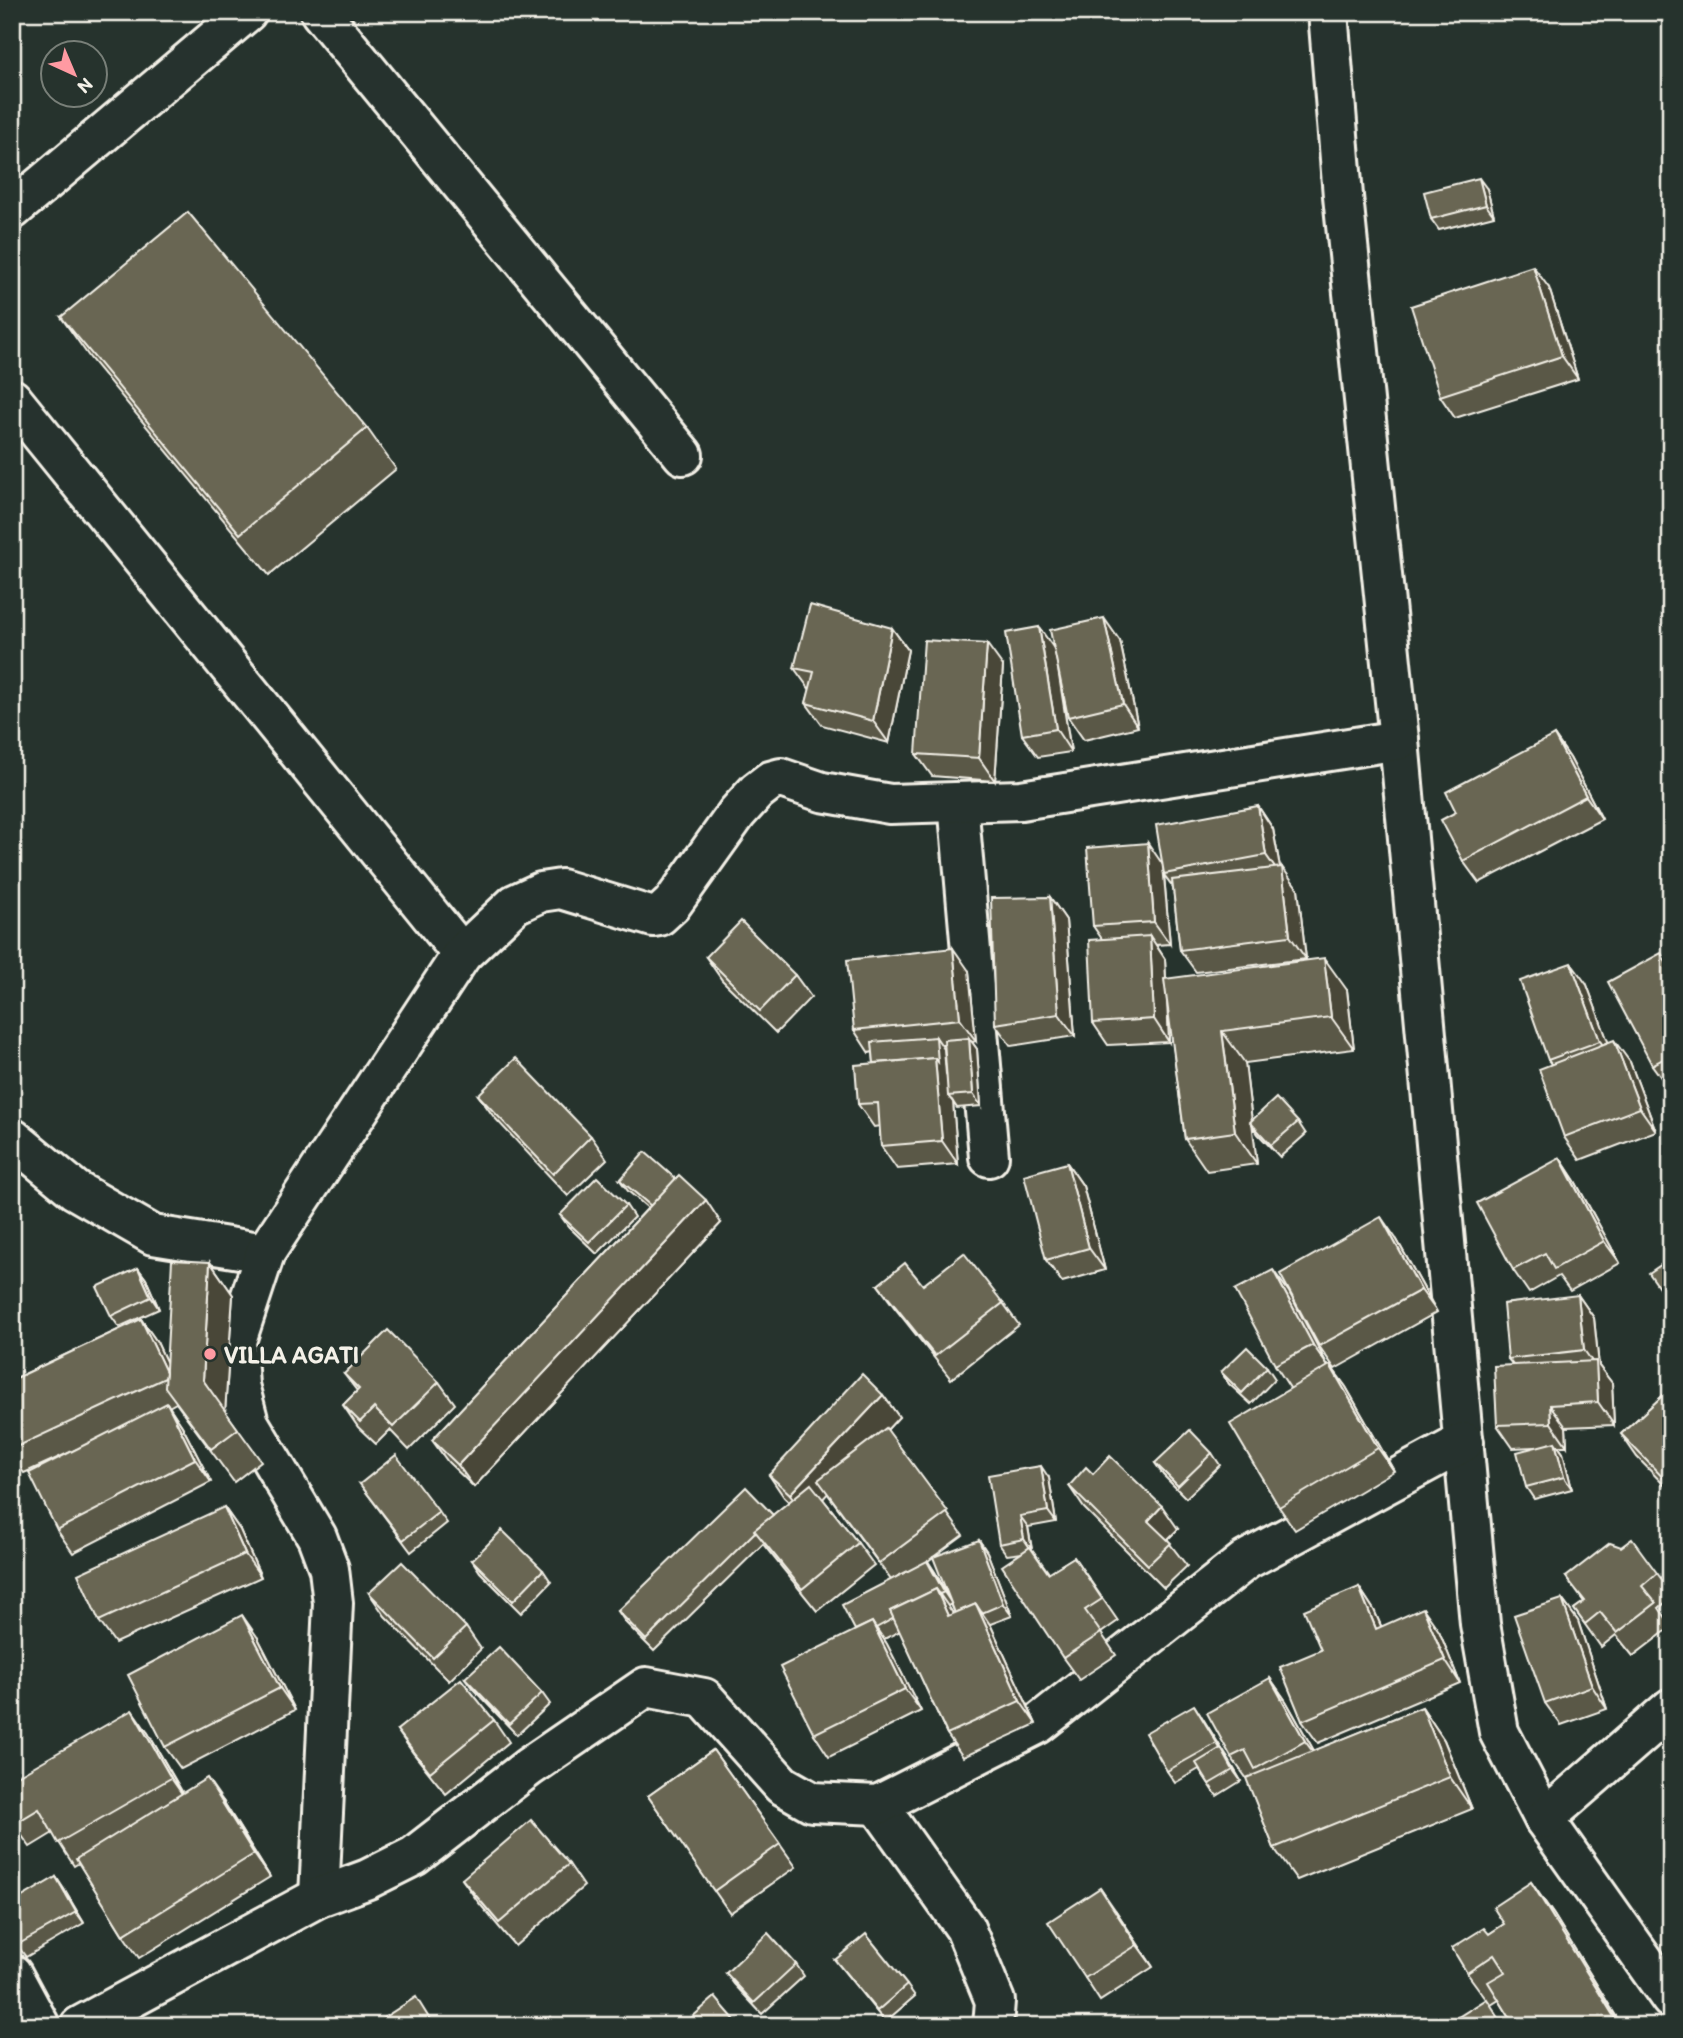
<svg xmlns="http://www.w3.org/2000/svg" width="1683" height="2038" font-family="Itim,sans-serif">
  <style>
    .lines { fill: none; stroke-linecap: round; stroke-linejoin: round }
    .minor-casing { stroke: #f4f1e8; stroke-width: 44 }
    .minor { stroke: #26332d; stroke-width: 38 }
    .wall { fill: #5a5847; stroke: #f4f1e8; stroke-width: 2; fill-rule: evenodd }
    .shaded-wall { fill: #4a4739; stroke: #f4f1e8; stroke-width: 2 }
    .building { fill: #696652; stroke: #f4f1e8; stroke-width: 2 }
    .poi-dot { fill: #ff9aa2; stroke: #26332d; stroke-width: 2.5 }
    .labels { text-anchor: middle; dominant-baseline: central; stroke-width: 7; stroke-linejoin: round; paint-order: stroke }
    .poi-label { font-size: 24px; font-weight: bold; fill: #f4f1e8; stroke: #26332d; text-anchor: start }
  </style>
  <rect width="100%" height="100%" fill="#26332d"/>
  <filter id="ink" filterUnits="userSpaceOnUse"><feTurbulence type="fractalNoise" baseFrequency=".0143" numOctaves="2"/><feDisplacementMap in="SourceGraphic" scale="14" xChannelSelector="R" yChannelSelector="G"/><feConvolveMatrix kernelMatrix="1 2 1 2 8 2 1 2 1" color-interpolation-filters="sRGB"/></filter>
  <g filter="url(#ink)">
    <g class="lines">
      <defs>
        <g id="minor">
          <polyline points="320,12 683,455"/>
          <polyline points="1328,12 1343,196 1399,740 1480,1624 1499,1732 1544,1819 1671,1999"/>
          <polyline points="12,210 247,12"/>
          <polyline points="12,399 462,954"/>
          <polyline points="958,802 989,1157"/>
          <polyline points="12,1138 75,1190 153,1235 265,1253"/>
          <polyline points="878,1805 965,1928 995,2001 993,2026"/>
          <polyline points="1544,1819 1671,1708"/>
          <polyline points="319,1897 333,1603 329,1569 317,1537 249,1423 239,1385 236,1341 265,1253 462,954 515,904 541,892 561,889 653,917 659,916 672,904 737,813 757,791 770,781 781,778 822,792 890,804 1021,800 1399,740"/>
          <polyline points="12,1974 40,2026"/>
          <polyline points="80,2026 319,1897 368,1879 414,1856 529,1767 646,1687 704,1698 782,1785 812,1802 878,1805 1038,1724 1246,1560 1464,1442"/>
        </g>
      </defs>
      <!-- minor casing -->
      <use href="#minor" class="minor-casing"/>
      <!-- minor -->
      <use href="#minor" class="minor"/>
    </g>
    <!-- wall -->
    <g class="wall">
      <polygon points="1487,189 1494,216 1439,230 1431,219"/>
      <polygon points="1549,288 1578,379 1455,418 1440,396"/>
      <polygon points="61,317 367,428 396,469 269,575 90,358"/>
      <polygon points="892,628 908,650 889,743 822,725 806,703 810,690 794,668"/>
      <polygon points="1120,641 1138,727 1084,740 1068,717 1059,676 1071,752 1038,757 1022,735 1053,647"/>
      <polygon points="1003,666 995,781 932,776 916,754"/>
      <polygon points="1554,735 1570,758 1602,819 1479,883 1463,861 1456,812"/>
      <polygon points="1258,806 1273,829 1280,867 1298,889 1306,959 1196,972 1180,950 1173,887 1164,875 1170,944 1156,945 1165,959 1166,979 1347,990 1354,1049 1245,1063 1252,1121 1298,1122 1306,1134 1280,1157 1258,1134 1252,1125 1257,1164 1207,1171 1185,1139 1168,1005 1169,1042 1108,1045 1093,1023 1102,939 1093,926 1162,863"/>
      <polygon points="1050,897 1066,920 1075,1036 1011,1046 995,1024"/>
      <polygon points="706,957 795,975 811,997 776,1033 722,980"/>
      <polygon points="1671,967 1671,1086 1668,1087 1652,1065"/>
      <path d="M969,971L976,1041L972,1042L977,1049L981,1106L957,1108L953,1102L958,1164L897,1169L881,1146L880,1126L874,1127L858,1104L874,1063L873,1052L869,1053L854,1030ZM941,1045H945L947,1075L944,1049Z"/>
      <polygon points="1587,985 1608,1042 1630,1062 1656,1131 1580,1160 1564,1137 1551,1064 1548,1060"/>
      <polygon points="478,1095 591,1136 607,1159 568,1196 494,1117"/>
      <polygon points="1560,1158 1575,1181 1620,1263 1570,1291 1559,1276 1529,1293 1513,1270"/>
      <polygon points="1067,1163 1083,1186 1105,1270 1062,1282 1046,1260"/>
      <polygon points="620,1180 721,1223 474,1487 448,1462 432,1440 648,1208 628,1191"/>
      <polygon points="626,1205 634,1217 597,1254 568,1226 560,1215"/>
      <polygon points="1397,1240 1437,1312 1335,1369 1319,1346"/>
      <polygon points="210,1262 233,1295 225,1411 261,1461 234,1482 176,1403 169,1407 182,1426 211,1482 73,1553 57,1530 75,1450 24,1473 12,1457 12,1380 141,1319 157,1342 166,1362"/>
      <polygon points="138,1268 146,1279 159,1309 119,1327 111,1316"/>
      <polygon points="878,1285 923,1285 1003,1303 1019,1325 951,1379 894,1307"/>
      <polygon points="1289,1292 1328,1366 1330,1365 1346,1387 1394,1471 1295,1530 1279,1507 1290,1388 1275,1365"/>
      <polygon points="1578,1295 1594,1318 1599,1366 1612,1383 1614,1425 1566,1427 1567,1446 1558,1446 1563,1453 1572,1489 1534,1499 1526,1487 1535,1447 1513,1448 1497,1425 1513,1365 1508,1359"/>
      <polygon points="1267,1367 1275,1379 1251,1404 1229,1384 1221,1372"/>
      <polygon points="344,1374 439,1382 455,1404 409,1450 390,1430 376,1444 358,1427 343,1405 357,1391"/>
      <polygon points="1671,1388 1671,1492 1637,1457 1621,1434"/>
      <path d="M883,1395L899,1417L887,1430L963,1535L928,1561L935,1572L950,1600L979,1540L987,1552L1012,1616L990,1624L1036,1724L963,1757L947,1734L900,1631L884,1639L921,1711L829,1757L814,1734L855,1630L891,1580L827,1493L823,1499L858,1543L874,1565L817,1611L763,1544L654,1651L626,1623L618,1611L773,1515L789,1502L784,1497L769,1475ZM951,1604L955,1613L953,1614L948,1606Z"/>
      <polygon points="1212,1453 1220,1465 1186,1498 1163,1475 1155,1463"/>
      <polygon points="1093,1474 1178,1529 1167,1540 1187,1566 1164,1588 1084,1508 1069,1486"/>
      <polygon points="1049,1478 1056,1522 1028,1527 1032,1549 1049,1573 1074,1557 1118,1621 1101,1633 1116,1655 1079,1680 1063,1658 1022,1553 1007,1555 999,1544"/>
      <polygon points="360,1484 439,1512 447,1523 411,1552"/>
      <polygon points="224,1507 240,1530 261,1577 115,1643 99,1621"/>
      <polygon points="472,1560 543,1570 551,1582 521,1613 480,1572"/>
      <polygon points="1657,1573 1671,1592 1671,1598 1659,1608 1671,1625 1671,1627 1633,1656 1616,1635 1601,1647 1574,1609 1584,1602 1566,1577"/>
      <polygon points="1359,1587 1374,1610 1381,1626 1439,1631 1460,1683 1318,1743 1302,1721 1321,1650"/>
      <polygon points="369,1593 466,1627 481,1649 449,1681 385,1616"/>
      <polygon points="1562,1599 1578,1621 1607,1709 1561,1725 1545,1703"/>
      <polygon points="258,1638 295,1710 181,1769 165,1747"/>
      <polygon points="465,1678 542,1693 550,1704 517,1735 473,1689"/>
      <polygon points="1270,1678 1286,1701 1314,1751 1422,1707 1444,1740 1472,1809 1297,1880 1274,1848 1247,1779 1231,1757"/>
      <polygon points="1202,1717 1241,1781 1217,1796 1199,1769 1175,1783 1167,1771"/>
      <polygon points="494,1720 509,1742 446,1794 413,1753 397,1730"/>
      <polygon points="148,1733 183,1793 223,1801 270,1877 139,1958 123,1935 79,1863 74,1866 53,1833 30,1847 12,1822"/>
      <polygon points="713,1750 796,1867 730,1913 648,1796"/>
      <polygon points="569,1864 584,1886 515,1946 478,1902 462,1879"/>
      <polygon points="56,1877 84,1923 26,1957 17,1945"/>
      <polygon points="1531,1882 1554,1915 1622,2026 1515,2026 1499,2000 1491,2005 1486,1999 1467,1973 1489,1934 1504,1924"/>
      <polygon points="1116,1911 1153,1967 1100,2001 1085,1978"/>
      <polygon points="835,1960 907,1985 915,1996 885,2022"/>
      <polygon points="796,1964 804,1976 762,2014 734,1984 726,1973"/>
    </g>
    <!-- shaded-wall -->
    <g class="shaded-wall">
      <polygon points="1479,178 1487,189 1494,216 1486,205"/>
      <polygon points="1533,266 1549,288 1578,379 1562,356"/>
      <polygon points="1104,618 1120,641 1138,727 1123,704"/>
      <polygon points="1039,627 1055,650 1071,752 1056,729"/>
      <polygon points="892,628 908,650 889,743 873,721"/>
      <polygon points="987,644 1003,666 995,781 979,758"/>
      <polygon points="1554,735 1570,758 1602,819 1586,796"/>
      <polygon points="1258,806 1273,829 1282,878 1266,855"/>
      <polygon points="1148,843 1163,865 1170,944 1154,922"/>
      <polygon points="1282,867 1298,889 1306,959 1290,936"/>
      <polygon points="1050,897 1066,920 1075,1036 1059,1014"/>
      <polygon points="1150,936 1165,959 1169,1042 1154,1019"/>
      <polygon points="953,948 969,971 976,1041 960,1019"/>
      <polygon points="1324,958 1347,990 1354,1049 1331,1017"/>
      <polygon points="1571,963 1587,985 1616,1063 1600,1041"/>
      <polygon points="1222,1031 1245,1063 1257,1164 1235,1132"/>
      <polygon points="936,1037 944,1049 946,1074 951,1081 948,1096 953,1102 958,1164 942,1141 935,1058"/>
      <polygon points="969,1038 977,1049 981,1106 973,1094"/>
      <polygon points="1614,1040 1630,1062 1656,1131 1640,1108"/>
      <polygon points="1560,1158 1575,1181 1620,1263 1604,1241"/>
      <polygon points="1067,1163 1083,1186 1105,1270 1089,1248"/>
      <polygon points="706,1200 721,1223 474,1487 458,1465"/>
      <polygon points="1381,1217 1397,1240 1437,1312 1421,1290"/>
      <polygon points="210,1262 233,1295 225,1413 203,1380"/>
      <polygon points="138,1268 146,1279 159,1309 151,1297"/>
      <polygon points="1273,1270 1289,1292 1329,1368 1313,1345"/>
      <polygon points="1578,1295 1594,1318 1599,1366 1612,1383 1614,1425 1598,1402 1596,1367 1584,1350"/>
      <polygon points="141,1319 157,1342 184,1400 168,1377"/>
      <polygon points="1330,1365 1346,1387 1394,1471 1378,1448"/>
      <polygon points="883,1395 899,1417 806,1517 790,1494"/>
      <polygon points="167,1403 182,1426 211,1482 195,1459"/>
      <polygon points="1550,1405 1566,1427 1567,1446 1551,1423"/>
      <polygon points="1555,1442 1563,1453 1572,1489 1564,1477"/>
      <polygon points="1041,1466 1049,1478 1056,1522 1048,1511"/>
      <polygon points="1162,1506 1178,1529 1164,1543 1148,1521"/>
      <polygon points="224,1507 240,1530 261,1577 245,1554"/>
      <polygon points="1020,1516 1028,1527 1032,1551 1024,1539"/>
      <polygon points="979,1540 987,1552 1012,1616 1003,1604"/>
      <polygon points="927,1561 935,1572 952,1604 944,1592"/>
      <polygon points="1359,1587 1374,1610 1392,1651 1376,1629"/>
      <polygon points="936,1589 952,1612 964,1639 948,1616"/>
      <polygon points="1562,1599 1578,1621 1607,1709 1592,1686"/>
      <polygon points="976,1604 991,1626 1036,1724 1020,1701"/>
      <polygon points="1423,1608 1439,1631 1460,1683 1445,1660"/>
      <polygon points="242,1615 258,1638 295,1710 280,1688"/>
      <polygon points="872,1622 887,1644 921,1711 905,1689"/>
      <polygon points="1270,1678 1286,1701 1321,1763 1305,1741"/>
      <polygon points="1194,1705 1229,1760 1241,1781 1233,1770"/>
      <polygon points="1422,1707 1444,1740 1472,1809 1450,1777"/>
      <polygon points="132,1710 148,1733 187,1801 171,1778"/>
      <polygon points="207,1778 223,1801 270,1877 254,1854"/>
      <polygon points="56,1877 64,1889 84,1923 76,1912"/>
      <polygon points="1531,1882 1554,1915 1622,2026 1619,2025"/>
      <polygon points="1100,1888 1116,1911 1153,1967 1137,1945"/>
    </g>
    <!-- building -->
    <g class="building">
      <polygon points="1479,178 1486,205 1431,219 1424,192"/>
      <polygon points="188,212 367,428 240,534 61,317"/>
      <polygon points="1533,266 1562,356 1440,396 1411,306"/>
      <polygon points="810,605 892,628 873,721 806,703 814,672 794,668"/>
      <polygon points="1104,618 1123,704 1068,717 1050,630"/>
      <polygon points="1039,627 1056,729 1022,735 1006,633"/>
      <polygon points="924,640 987,644 979,758 916,754"/>
      <polygon points="1554,735 1586,796 1463,861 1441,820 1456,812 1446,792"/>
      <polygon points="1258,806 1266,855 1164,874 1156,825"/>
      <polygon points="1148,843 1154,922 1093,926 1087,848"/>
      <polygon points="1282,867 1290,936 1180,950 1172,880"/>
      <polygon points="1050,897 1059,1014 995,1024 991,898"/>
      <polygon points="741,921 795,975 760,1011 706,957"/>
      <polygon points="1150,936 1154,1019 1093,1023 1089,940"/>
      <polygon points="953,948 960,1019 854,1030 847,960"/>
      <polygon points="1661,953 1671,972 1671,1055 1652,1065 1608,982"/>
      <polygon points="1324,958 1331,1017 1222,1031 1235,1132 1185,1139 1164,979"/>
      <polygon points="1571,963 1600,1041 1548,1060 1520,981"/>
      <polygon points="936,1037 938,1062 935,1058 874,1063 872,1042"/>
      <polygon points="969,1038 973,1094 948,1096 944,1040"/>
      <polygon points="1614,1040 1640,1108 1564,1137 1539,1069"/>
      <polygon points="516,1058 591,1136 553,1174 478,1095"/>
      <polygon points="935,1058 942,1141 881,1146 878,1103 858,1104 855,1065"/>
      <polygon points="1276,1098 1298,1122 1271,1145 1250,1122"/>
      <polygon points="645,1152 676,1179 651,1206 620,1180"/>
      <polygon points="1560,1158 1604,1241 1554,1269 1545,1253 1513,1270 1477,1203"/>
      <polygon points="1067,1163 1089,1248 1046,1260 1024,1175"/>
      <polygon points="679,1175 706,1200 458,1465 432,1440"/>
      <polygon points="597,1177 626,1205 589,1242 560,1215"/>
      <polygon points="1381,1217 1421,1290 1319,1346 1280,1274"/>
      <polygon points="964,1253 1003,1303 935,1356 878,1285 905,1263 923,1285"/>
      <polygon points="1671,1258 1671,1304 1649,1273"/>
      <polygon points="172,1260 210,1262 203,1380 238,1429 211,1449 165,1387"/>
      <polygon points="138,1268 151,1297 111,1316 97,1287"/>
      <polygon points="1273,1270 1313,1345 1275,1365 1235,1290"/>
      <polygon points="1578,1295 1584,1350 1508,1359 1503,1304"/>
      <polygon points="141,1319 166,1372 165,1378 12,1449 12,1380"/>
      <polygon points="388,1330 439,1382 393,1427 374,1408 360,1422 343,1405 359,1389 344,1374"/>
      <polygon points="1247,1347 1267,1367 1242,1393 1221,1372"/>
      <polygon points="1596,1361 1598,1402 1550,1405 1551,1423 1497,1425 1494,1366"/>
      <polygon points="1330,1365 1378,1448 1279,1507 1230,1424"/>
      <polygon points="862,1374 883,1395 790,1494 769,1475"/>
      <polygon points="1671,1388 1671,1486 1621,1434"/>
      <polygon points="167,1403 195,1459 57,1530 29,1473"/>
      <polygon points="886,1428 948,1512 879,1563 818,1480"/>
      <polygon points="1190,1430 1212,1453 1178,1486 1155,1463"/>
      <polygon points="1555,1442 1564,1477 1526,1487 1517,1452"/>
      <polygon points="396,1455 439,1512 403,1540 360,1484"/>
      <polygon points="1110,1456 1162,1506 1148,1521 1171,1543 1148,1565 1069,1486 1086,1467 1093,1474"/>
      <polygon points="1041,1466 1048,1511 1020,1516 1024,1539 999,1544 988,1475"/>
      <polygon points="811,1484 858,1543 802,1589 754,1530"/>
      <polygon points="746,1487 773,1515 754,1530 755,1532 646,1640 618,1611"/>
      <polygon points="224,1507 245,1554 99,1621 78,1574"/>
      <polygon points="502,1530 543,1570 513,1601 472,1560"/>
      <polygon points="1632,1539 1657,1573 1642,1586 1656,1603 1617,1633 1600,1612 1585,1624 1574,1609 1585,1601 1566,1577 1610,1543 1621,1547"/>
      <polygon points="979,1540 1003,1604 982,1613 976,1604 955,1613 933,1557"/>
      <polygon points="1030,1547 1048,1573 1074,1557 1102,1599 1085,1610 1101,1633 1063,1658 1002,1566"/>
      <polygon points="927,1561 944,1592 940,1594 936,1589 890,1611 894,1618 876,1628 872,1622 855,1630 842,1605"/>
      <polygon points="402,1562 466,1627 433,1658 369,1593"/>
      <polygon points="1359,1587 1376,1629 1423,1608 1445,1660 1302,1721 1280,1667 1321,1650 1304,1610"/>
      <polygon points="936,1589 948,1616 976,1604 1020,1701 947,1734 890,1611"/>
      <polygon points="1562,1599 1592,1686 1545,1703 1514,1615"/>
      <polygon points="242,1615 280,1688 165,1747 128,1675"/>
      <polygon points="872,1622 905,1689 814,1734 780,1667"/>
      <polygon points="499,1647 542,1693 509,1724 465,1678"/>
      <polygon points="1270,1678 1305,1741 1255,1769 1245,1750 1231,1757 1207,1713"/>
      <polygon points="461,1679 494,1720 430,1772 397,1730"/>
      <polygon points="1194,1705 1217,1743 1167,1771 1145,1733"/>
      <polygon points="1422,1707 1450,1777 1274,1848 1246,1778"/>
      <polygon points="132,1710 171,1778 58,1843 39,1809 14,1824 12,1822 12,1779"/>
      <polygon points="1221,1748 1233,1770 1209,1784 1196,1763"/>
      <polygon points="713,1750 780,1844 714,1891 648,1796"/>
      <polygon points="207,1778 254,1854 123,1935 76,1859"/>
      <polygon points="531,1820 569,1864 499,1923 462,1879"/>
      <polygon points="56,1877 76,1912 17,1945 12,1936 12,1903"/>
      <polygon points="1531,1882 1619,2025 1618,2026 1515,2026 1488,1982 1505,1972 1494,1955 1467,1973 1452,1948 1484,1928 1489,1934 1504,1924 1493,1907"/>
      <polygon points="1100,1888 1137,1945 1085,1978 1048,1922"/>
      <polygon points="768,1933 796,1964 754,2003 726,1973"/>
      <polygon points="866,1934 907,1985 877,2011 835,1960"/>
      <polygon points="416,1997 434,2026 371,2026"/>
      <polygon points="715,1997 740,2026 682,2026"/>
      <polygon points="1487,1999 1504,2026 1444,2026"/>
      <polygon points="551,2017 556,2026 537,2026"/>
      <polygon points="575,2020 579,2026 567,2026"/>
    </g>
  </g>
  <!-- markers -->
  <circle class="poi-dot" cx="210" cy="1354" r="7"/>
  <g class="labels">
    <!-- poi labels -->
    <g class="poi-label">
      <text x="224" y="1354">VILLA AGATI</text>
    </g>
  </g>
  <!-- margin -->
  <rect width="1683" height="2038" fill="none" stroke="#26332d" stroke-width="42"/>
  <rect x="21" y="21" width="1641" height="1996" fill="none" stroke="#f4f1e8" stroke-width="2.5" filter="url(#ink)"/>
  <!-- north arrow -->
  <g transform="translate(74 74) rotate(136)"><circle r="33" fill="#26332d" stroke="#787f78" stroke-width="2"/>
  <path d="M0-5L12 26L0 18L-12 26Z" fill="#ff9aa2"/>
  <text y="-10" font-size="19" font-weight="bold" text-anchor="middle" fill="#f4f1e8">N</text>
  </g>
</svg>
